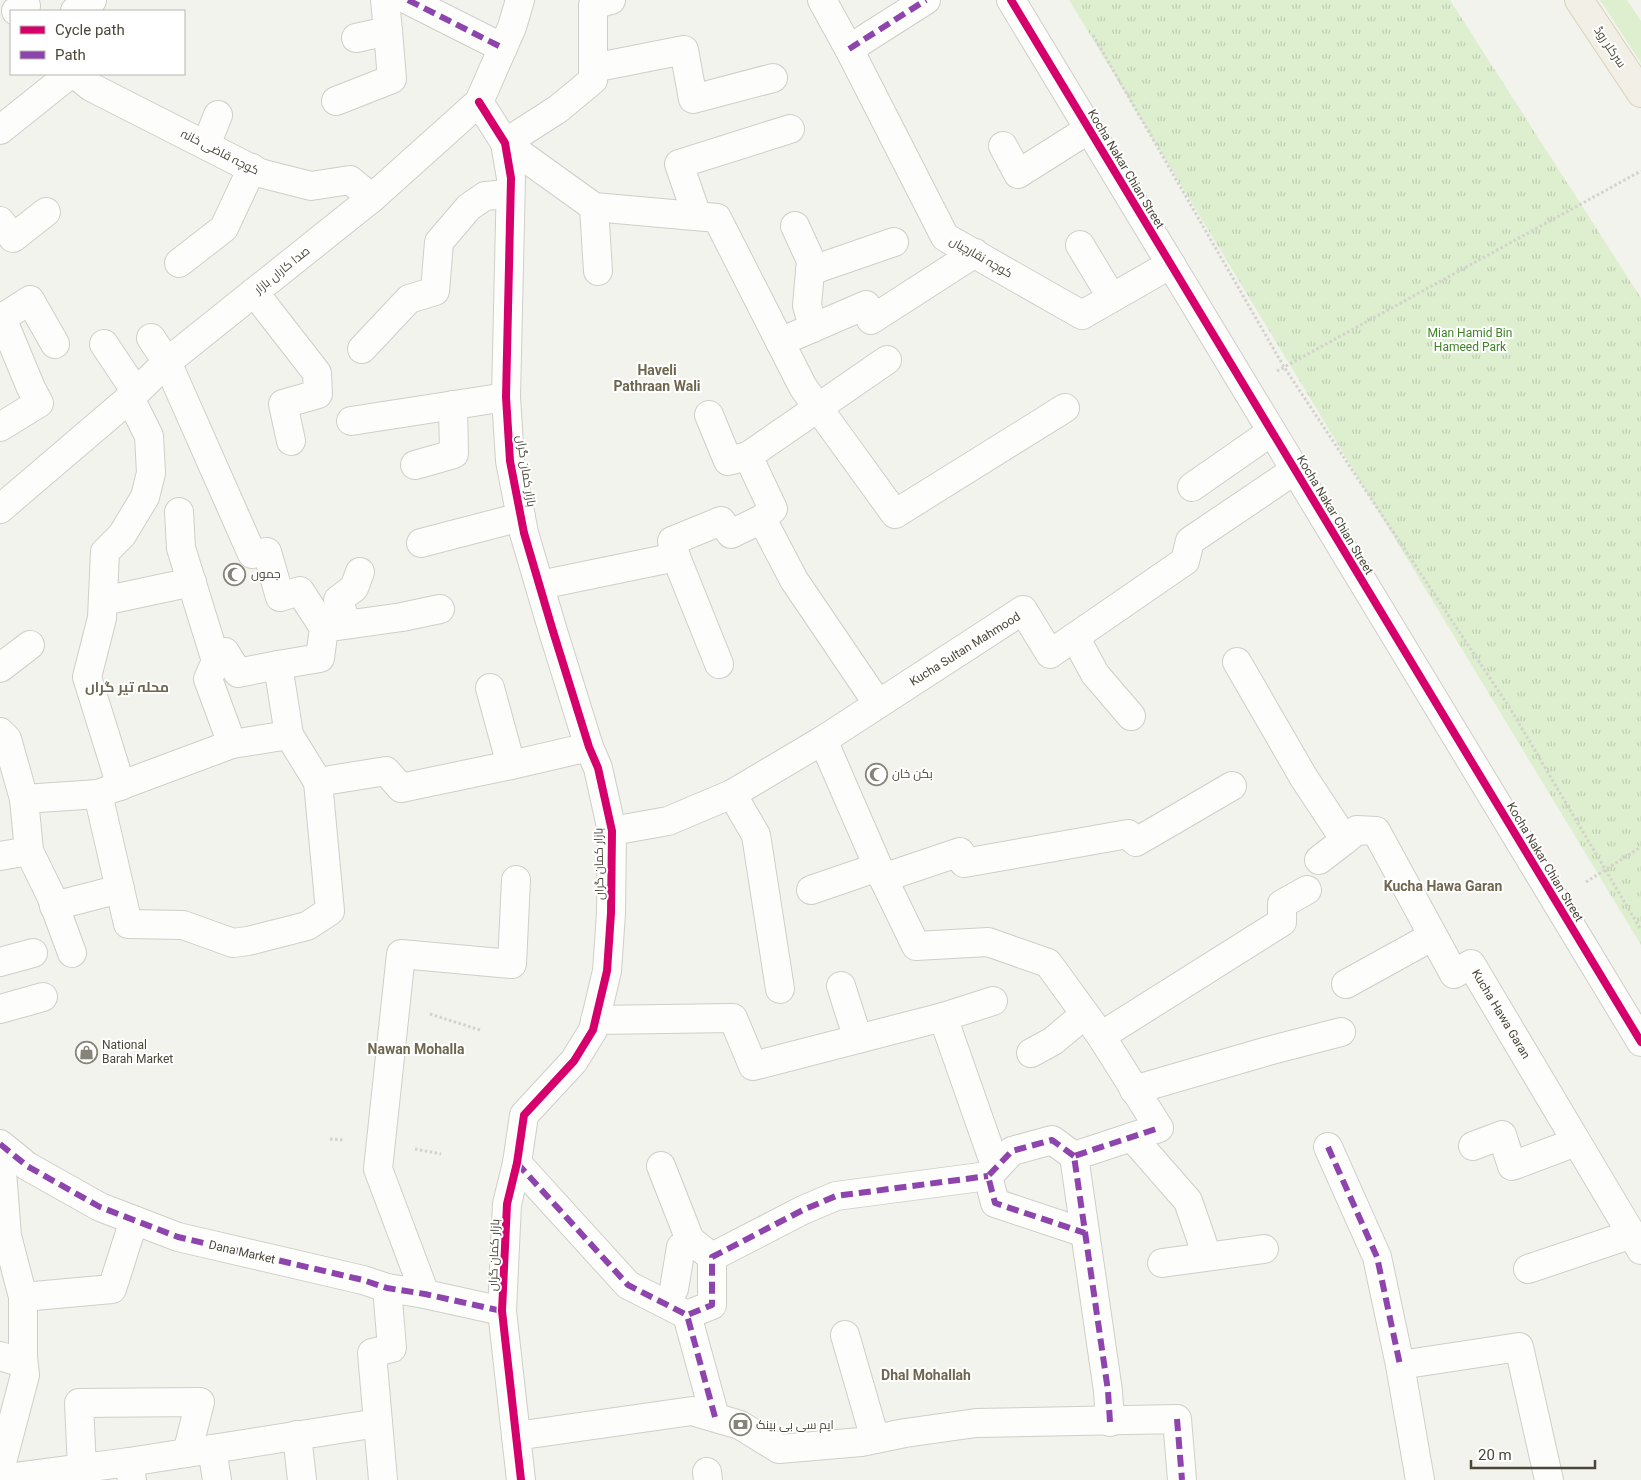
<svg xmlns="http://www.w3.org/2000/svg" width="1641" height="1480" font-family="Roboto,Cairo,sans-serif">
  <style>
    .grass { fill: #ddefce }
    .park { fill: url(#park-tufts) }
    .lines { fill: none; stroke-linecap: round; stroke-linejoin: round }
    .minor-casing { stroke: #cfcec8; stroke-width: 30 }
    .major-casing { stroke: #d6d1ba; stroke-width: 30 }
    .path { stroke: #d3d2cc; stroke-width: 3; stroke-dasharray: 2.5 2.5; stroke-linecap: butt }
    .minor { stroke: #fdfdfc; stroke-width: 28 }
    .major { stroke: #f2f0e6; stroke-width: 28 }
    .quiet { stroke: #8e44ad; stroke-width: 6; stroke-dasharray: 12 6; stroke-linecap: butt }
    .cycleway-casing { stroke: #fff; stroke-width: 11 }
    .cycleway { stroke: #d6006c; stroke-width: 8 }
    .labels { text-anchor: middle; dominant-baseline: central; stroke-width: 4; stroke-linejoin: round; paint-order: stroke }
    .street-label { font-size: 12px; fill: #4b4638; stroke: #fff }
    .park-label { font-size: 12px; fill: #3f8227; stroke: #fff }
    .poi-label { font-size: 12px; fill: #4b4638; stroke: #fff; text-anchor: start }
    .neighbourhood-label { font-size: 14px; font-weight: bold; fill: #6f664f; stroke: #fff }
  </style>
  <defs>
    <pattern id="park-tufts" width="24" height="20" patternUnits="userSpaceOnUse" patternTransform="scale(1.25)"><rect width="24" height="20" fill="#ddefce"/><path d="M3 7l-1-3M5 7V3M7 7l1-3M15 17l-1-3M17 17v-4M19 17l1-3" fill="none" stroke="#bfceb2"/></pattern>
  </defs>
  <rect width="100%" height="100%" fill="#f3f3ee"/>
  <!-- grass -->
  <polygon class="grass" points="1600,0 1627,0 1641,21 1641,63"/>
  <!-- park -->
  <polygon class="park" points="1069,0 1450,0 1641,298 1641,945"/>
  <g class="lines">
    <defs>
      <g id="minor">
        <polyline points="408,0 503,48"/>
        <polyline points="822,0 849,49 945,237 1082,315 1171,264"/>
        <polyline points="1011,0 1641,1042"/>
        <polyline points="16,11 26,6 22,0"/>
        <polyline points="75,11 92,0"/>
        <polyline points="356,38 388,31 385,0"/>
        <polyline points="849,49 926,0"/>
        <polyline points="593,68 684,50 693,99 773,78"/>
        <polyline points="75,74 91,87 260,173 311,186 350,180 372,198"/>
        <polyline points="336,101 392,79 388,31"/>
        <polyline points="479,102 505,143 594,207 717,218 803,387 895,514 1065,408"/>
        <polyline points="0,130 70,74"/>
        <polyline points="505,143 511,178 506,397 510,461 524,533 552,628 589,747 598,768 612,831 611,913 607,971 593,1030 574,1061 524,1115 517,1163 507,1204 502,1311 521,1480"/>
        <polyline points="505,143 558,109 593,80 593,5 611,0"/>
        <polyline points="206,145 218,115"/>
        <polyline points="1003,146 1018,174 1089,129"/>
        <polyline points="594,207 598,271"/>
        <polyline points="697,216 679,164 790,129"/>
        <polyline points="0,221 13,238 46,212"/>
        <polyline points="795,226 811,261 807,305 813,328"/>
        <polyline points="1080,245 1112,298"/>
        <polyline points="179,263 224,228 252,168"/>
        <polyline points="810,271 894,242"/>
        <polyline points="254,292 317,373 318,394 283,404 291,441"/>
        <polyline points="151,338 167,362 252,554 267,552 280,597 300,591 324,628"/>
        <polyline points="780,342 866,305 871,320 975,253"/>
        <polyline points="104,344 136,392"/>
        <polyline points="362,349 409,299 435,291 439,242 469,207 485,196 510,194"/>
        <polyline points="709,415 728,461 748,456"/>
        <polyline points="351,421 506,397"/>
        <polyline points="0,427 39,403 31,388 2,318 30,300 55,344"/>
        <polyline points="415,465 454,454 453,405"/>
        <polyline points="1192,487 1271,432"/>
        <polyline points="0,509 130,398 167,362 372,198 479,102 512,27 520,0"/>
        <polyline points="179,512 181,548 216,661 208,679 232,744"/>
        <polyline points="421,543 521,517"/>
        <polyline points="676,557 719,664"/>
        <polyline points="540,585 676,557 672,541 721,521 731,534 762,519"/>
        <polyline points="103,601 192,582"/>
        <polyline points="347,624 338,600 354,588 360,572"/>
        <polyline points="1075,637 1095,674 1131,716"/>
        <polyline points="216,661 225,652 238,673 278,665 289,735"/>
        <polyline points="1237,662 1304,778 1345,840 1357,830 1376,831 1454,974 1471,964 1641,1250"/>
        <polyline points="278,665 320,658 324,628 402,617 440,609"/>
        <polyline points="0,668 30,645"/>
        <polyline points="490,688 511,765"/>
        <polyline points="878,704 794,580 762,519 773,509 748,456 887,360"/>
        <polyline points="0,732 7,739 24,799 29,851 0,856"/>
        <polyline points="823,740 883,878 916,946 988,942 1048,963 1101,1036 1159,1128 1074,1156 1108,1391 1110,1422"/>
        <polyline points="121,786 87,677 102,618 105,552 122,535 145,497 151,473 149,436 130,398"/>
        <polyline points="98,794 128,924 183,925 233,943 248,941 307,926 330,911 318,782"/>
        <polyline points="732,794 756,835 780,989"/>
        <polyline points="24,799 98,794 232,744 289,735 318,782 386,771 401,788 511,765 589,747"/>
        <polyline points="612,831 668,821 732,794 823,740 1023,610 1050,654 1185,561 1190,541 1295,470"/>
        <polyline points="29,851 51,896 72,953"/>
        <polyline points="1319,860 1345,840"/>
        <polyline points="883,878 960,852 964,863 1128,834 1136,842 1232,786"/>
        <polyline points="811,890 878,867"/>
        <polyline points="54,906 120,889"/>
        <polyline points="0,962 33,953"/>
        <polyline points="1346,984 1433,936"/>
        <polyline points="841,986 858,1039"/>
        <polyline points="0,1009 43,997"/>
        <polyline points="943,1017 993,1001"/>
        <polyline points="595,1020 733,1018 753,1066 943,1017 996,1168"/>
        <polyline points="1101,1036 1282,922 1282,904 1307,890"/>
        <polyline points="1031,1053 1053,1041 1085,1014"/>
        <polyline points="1134,1090 1268,1051 1341,1032"/>
        <polyline points="1132,1137 1188,1201 1207,1256"/>
        <polyline points="0,1144 27,1166 100,1207 178,1237 363,1280 387,1288 425,1294 502,1311"/>
        <polyline points="0,1146 7,1236 23,1297 23,1363 0,1356"/>
        <polyline points="1473,1146 1502,1135 1512,1166 1576,1142"/>
        <polyline points="1328,1147 1377,1257 1400,1365 1420,1480"/>
        <polyline points="1074,1156 1052,1140 1012,1151 988,1176 995,1203 1085,1233"/>
        <polyline points="517,1163 628,1285 687,1315"/>
        <polyline points="661,1166 690,1240 712,1257"/>
        <polyline points="1162,1263 1264,1249"/>
        <polyline points="1528,1269 1632,1234"/>
        <polyline points="674,1289 681,1247 690,1240"/>
        <polyline points="425,1294 378,1169 401,954 512,964 516,880"/>
        <polyline points="23,1297 112,1289 134,1220"/>
        <polyline points="845,1335 875,1439"/>
        <polyline points="1400,1365 1519,1347 1549,1480"/>
        <polyline points="715,1417 687,1315 712,1305 712,1257 803,1210 836,1196 988,1176"/>
        <polyline points="297,1435 302,1480"/>
        <polyline points="516,1436 692,1411 740,1425 779,1449 861,1442 905,1433 976,1423 1177,1419 1182,1480"/>
        <polyline points="212,1449 217,1480"/>
        <polyline points="82,1468 79,1403 200,1402 187,1453"/>
        <polyline points="0,1470 25,1375 23,1357"/>
        <polyline points="707,1472 708,1480"/>
        <polyline points="0,1479 129,1462"/>
        <polyline points="132,1480 129,1462 378,1423"/>
        <polyline points="383,1480 372,1353 392,1348 387,1288"/>
      </g>
      <polyline id="major" points="1579,0 1641,93"/>
    </defs>
    <!-- minor casing -->
    <use href="#minor" class="minor-casing"/>
    <!-- major casing -->
    <use href="#major" class="major-casing"/>
    <!-- path -->
    <g class="path">
      <polyline points="1093,35 1284,367 1511,710 1641,930"/>
      <polyline points="1277,371 1641,171"/>
      <polyline points="1586,882 1641,847"/>
      <polyline points="430,1014 480,1030"/>
      <polyline points="330,1139 344,1140"/>
      <polyline points="415,1149 441,1154"/>
    </g>
    <!-- minor -->
    <use href="#minor" class="minor"/>
    <!-- major -->
    <use href="#major" class="major"/>
    <!-- quiet -->
    <g class="quiet">
      <polyline points="408,0 503,48"/>
      <polyline points="849,49 926,0"/>
      <polyline points="0,1144 27,1166 100,1207 178,1237 363,1280 387,1288 425,1294 502,1311"/>
      <polyline points="1328,1147 1377,1257 1400,1365"/>
      <polyline points="1074,1156 1052,1140 1012,1151 988,1176 995,1203 1085,1233"/>
      <polyline points="517,1163 628,1285 687,1315"/>
      <polyline points="715,1417 687,1315 712,1305 712,1257 803,1210 836,1196 988,1176"/>
      <polyline points="1177,1419 1182,1480"/>
      <polyline points="1110,1422 1108,1391 1074,1156 1159,1128"/>
    </g>
    <defs>
      <g id="cycleway">
        <polyline points="1011,0 1641,1042"/>
        <polyline points="479,102 505,143 511,178 506,397 510,461 524,533 552,628 589,747 598,768 612,831 611,913 607,971 593,1030 574,1061 524,1115 517,1163 507,1204 502,1311 521,1480"/>
      </g>
    </defs>
    <!-- cycleway casing -->
    <use href="#cycleway" class="cycleway-casing"/>
    <!-- cycleway -->
    <use href="#cycleway" class="cycleway"/>
  </g>
  <!-- icons -->
  <defs>
    <symbol id="mosque-ring" viewBox="-11 -11 22 22"><circle r="9.5" fill="#fff" stroke="#868378" stroke-width="1.5"/><path d="M3.5-4.9A6 6 0 1 0 3.5 4.9A5 5 0 1 1 3.5-4.9Z" fill="#868378"/></symbol>
    <symbol id="shop-ring" viewBox="-11 -11 22 22"><circle r="9.5" fill="#fff" stroke="#868378" stroke-width="1.5"/><path d="M-5-2.5h2.3a2.7 3.5 0 0 1 5.4 0H5L5.5 6h-11ZM-1.5-2.5h3a1.5 2.3 0 0 0-3 0Z" fill="#868378"/></symbol>
    <symbol id="bank-ring" viewBox="-11 -11 22 22"><circle r="9.5" fill="#fff" stroke="#868378" stroke-width="1.5"/><path d="M-6-4H6V4H-6ZM0-2.3a2.3 2.3 0 1 0 0 4.6a2.3 2.3 0 1 0 0-4.6Z" fill="#868378"/></symbol>
  </defs>
  <g fill-rule="evenodd">
    <use href="#mosque-ring" x="222" y="562" width="25" height="25"/>
    <use href="#mosque-ring" x="864" y="762" width="25" height="25"/>
    <use href="#shop-ring" x="74" y="1040" width="25" height="25"/>
    <use href="#bank-ring" x="728" y="1412" width="25" height="25"/>
  </g>
  <g class="labels">
    <!-- street labels -->
    <g class="street-label">
      <text transform="translate(1610 47) rotate(56)">سرکلر روڈ</text>
      <text transform="translate(220 152) rotate(27)">کوچہ قاضی خانہ</text>
      <text transform="translate(1126 169) rotate(59)">Kocha Nakar Chian Street</text>
      <text transform="translate(981 257) rotate(30)">کوچہ نقارچیاں</text>
      <text transform="translate(282 270) rotate(-39)">صدا کاراں بازار</text>
      <text transform="translate(526 471) rotate(81)">بازار کمان گراں</text>
      <text transform="translate(1335 515) rotate(59)">Kocha Nakar Chian Street</text>
      <text transform="translate(965 649) rotate(-32)">Kucha Sultan Mahmood</text>
      <text transform="translate(1545 862) rotate(59)">Kocha Nakar Chian Street</text>
      <text transform="translate(599 864) rotate(-91)">بازار کمان گراں</text>
      <text transform="translate(1501 1014) rotate(59)">Kucha Hawa Garan</text>
      <text transform="translate(242 1252) rotate(13)">Dana Market</text>
      <text transform="translate(494 1255) rotate(-88)">بازار کمان گراں</text>
    </g>
    <!-- park labels -->
    <g class="park-label">
      <text x="1470" y="333">Mian Hamid Bin<tspan x="1470" dy="14">Hameed Park</tspan></text>
    </g>
    <!-- poi labels -->
    <g class="poi-label">
      <text x="251" y="574">جموں</text>
      <text x="892" y="774">بکن خان</text>
      <text x="102" y="1045">National<tspan x="102" dy="14">Barah Market</tspan></text>
      <text x="756" y="1425">ایم سی بی بینک</text>
    </g>
    <!-- neighbourhood labels -->
    <g class="neighbourhood-label">
      <text x="657" y="370">Haveli<tspan x="657" dy="16">Pathraan Wali</tspan></text>
      <text x="127" y="687">محلہ تیر گراں</text>
      <text x="1443" y="886">Kucha Hawa Garan</text>
      <text x="416" y="1049">Nawan Mohalla</text>
      <text x="926" y="1375">Dhal Mohallah</text>
    </g>
  </g>
  <!-- legend -->
  <rect x="10" y="10" width="175" height="65" fill="#ffffff" stroke="#b7b5af"/>
  <rect x="20" y="26" width="25" height="8" fill="#d6006c" stroke="#b7b5af"/>
  <text x="55" y="35" font-size="15" fill="#4b4638">Cycle path</text>
  <rect x="20" y="51" width="25" height="8" fill="#8e44ad" stroke="#b7b5af"/>
  <text x="55" y="60" font-size="15" fill="#4b4638">Path</text>
  <!-- scale -->
  <path d="M1471 1460v8h124v-8" fill="none" stroke="#4b4638" stroke-width="2.5"/>
  <text x="1478" y="1460" font-size="15" fill="#4b4638" stroke="#ffffff" stroke-width="4" paint-order="stroke">20 m</text>
</svg>
